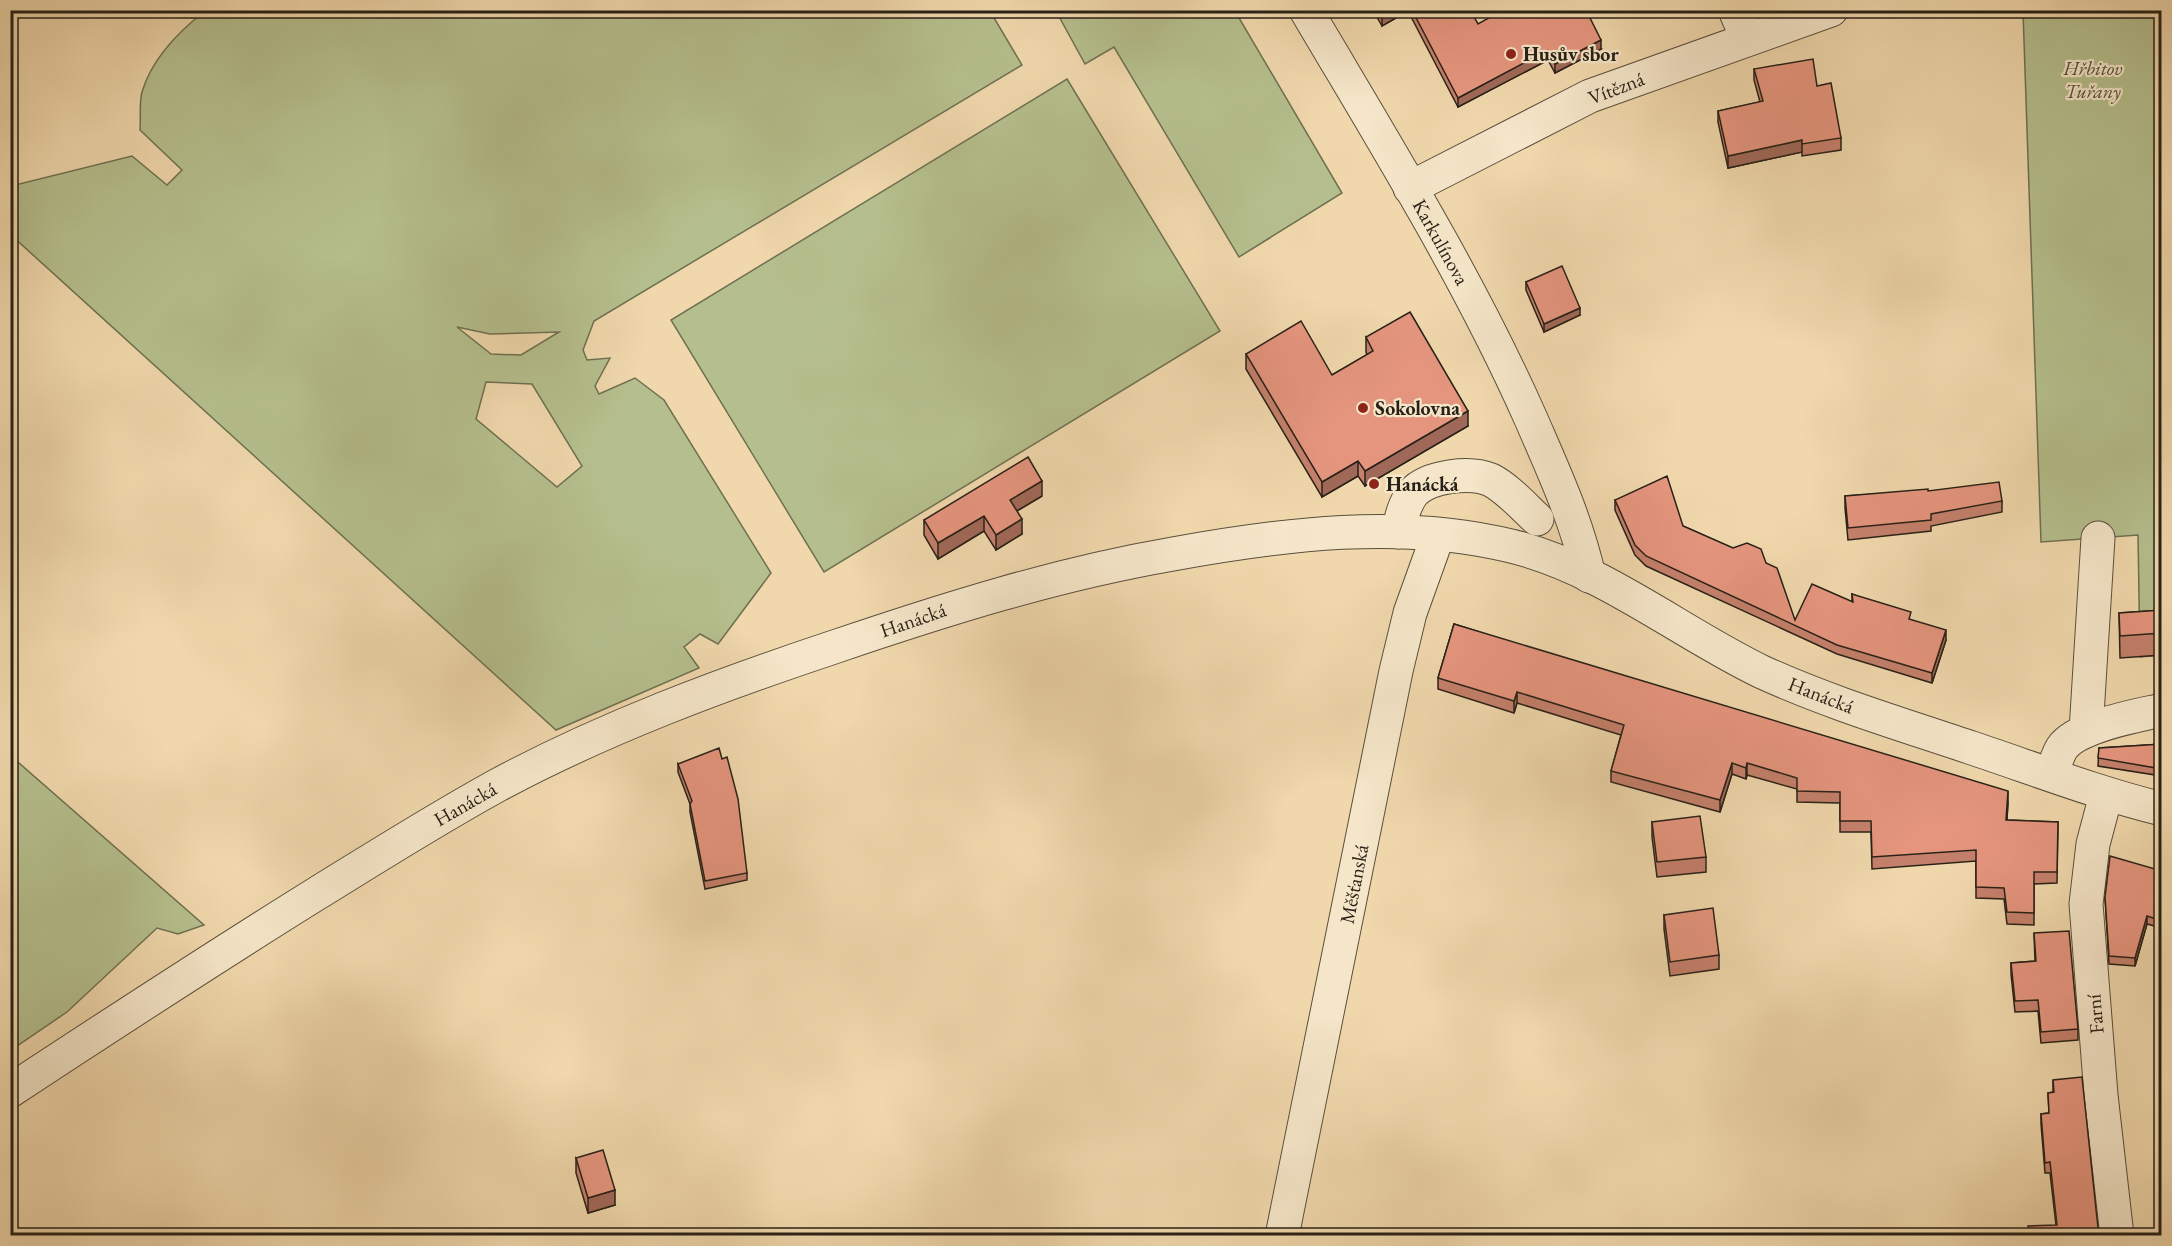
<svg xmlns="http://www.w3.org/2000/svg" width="2172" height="1246" font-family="'EB Garamond',serif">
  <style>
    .green { fill: #b5bf8d; stroke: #6e7052; stroke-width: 1.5; fill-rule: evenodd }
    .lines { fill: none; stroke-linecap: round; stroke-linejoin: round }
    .minor-casing { stroke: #5a4f3c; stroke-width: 35 }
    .minor { stroke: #f5e6c9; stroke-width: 33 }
    .wall { fill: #c5806c; stroke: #282117; stroke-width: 1.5 }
    .shaded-wall { fill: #a06858; stroke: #282117; stroke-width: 1.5 }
    .building { fill: #e5957e; stroke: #282117; stroke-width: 1.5 }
    .poi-dot { fill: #8f2418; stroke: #f5e6c9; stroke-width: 2 }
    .labels { text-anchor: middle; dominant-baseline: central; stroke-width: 4.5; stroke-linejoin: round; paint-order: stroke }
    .poi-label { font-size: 20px; font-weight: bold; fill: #282117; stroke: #f5e6c9; text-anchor: start }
    .park-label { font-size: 20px; font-style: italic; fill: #52503a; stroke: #f5e6c9 }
    .street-label { font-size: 20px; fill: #282117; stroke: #f5e6c9 }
  </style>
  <rect width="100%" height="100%" fill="#f0d8ac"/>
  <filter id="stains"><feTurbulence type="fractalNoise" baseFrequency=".00333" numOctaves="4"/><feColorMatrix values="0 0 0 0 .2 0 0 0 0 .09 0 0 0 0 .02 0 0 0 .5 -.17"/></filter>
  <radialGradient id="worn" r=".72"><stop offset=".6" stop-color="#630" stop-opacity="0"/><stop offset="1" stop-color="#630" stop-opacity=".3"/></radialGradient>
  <!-- green -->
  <g class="green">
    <path d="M205,11H990L1022,65L594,321L583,350L587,360L610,358L595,386L599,394L635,378L664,400L771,573L718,644L700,634L684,647L699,668L556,730L11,235V186L132,156L167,185L182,170L140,130C141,118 139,103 142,92C152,58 178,32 205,11ZM457,327L490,334L559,332L521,355L491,354ZM486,382L532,384L582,466L557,487L476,419Z"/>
    <polygon points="1056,11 1235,11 1342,193 1239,257 1114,47 1085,64"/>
    <polygon points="2023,11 2161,11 2161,655 2140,657 2138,535 2041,542"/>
    <polygon points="1067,79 1220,331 824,572 671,320"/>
    <polygon points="11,756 204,925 178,934 157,928 67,1012 11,1050"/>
  </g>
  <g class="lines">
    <defs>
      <g id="minor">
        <path d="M1306,10C1385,144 1468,277 1531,419C1554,472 1576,519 1589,576"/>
        <polyline points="1735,10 1747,38"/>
        <polyline points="1410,188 1590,96 1831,10"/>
        <path d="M1398,532C1401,519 1404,504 1413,493C1428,476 1471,471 1491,480C1508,489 1523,506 1537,519"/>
        <polyline points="2086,731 2098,538"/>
        <path d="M2051,774C2055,766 2057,756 2062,748C2077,726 2136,716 2162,710"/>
        <polyline points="2106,795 2093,844 2086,904 2101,1095 2117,1236"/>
        <path d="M10,1091C112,1024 213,958 316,894C376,857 436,819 498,785C604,728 720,685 834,647C946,609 1057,574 1173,554C1283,534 1401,519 1511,546C1602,568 1679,632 1762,672C1830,703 1901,724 1972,748C2035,769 2097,793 2162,809"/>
        <polyline points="1282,1236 1396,671 1410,613 1438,535"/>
      </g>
    </defs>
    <!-- minor casing -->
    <use href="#minor" class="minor-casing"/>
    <!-- minor -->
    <use href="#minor" class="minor"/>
  </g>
  <!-- wall -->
  <g class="wall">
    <polygon points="1373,10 1470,10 1478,24 1601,49 1555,73 1548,60 1458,107 1408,11 1382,26"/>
    <polygon points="1754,69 1817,86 1841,138 1841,150 1802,156 1802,152 1728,168 1718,122 1718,111 1760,102 1754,80"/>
    <polygon points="1526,282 1580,315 1544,332 1526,290"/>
    <polygon points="1366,337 1468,426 1365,486 1358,476 1322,497 1246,369 1246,354 1332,375 1367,355 1366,352"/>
    <polygon points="1928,491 2002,501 2002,512 1931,526 1931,531 1848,540 1845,508 1845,496"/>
    <polygon points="1042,496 1017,511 1022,534 996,550 984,531 938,559 924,535 924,520"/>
    <polygon points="1615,500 1683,526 1766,563 1795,620 1852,601 1852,594 1911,620 1946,640 1932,683 1837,654 1646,566 1635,555 1615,510"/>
    <polygon points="2162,610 2162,655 2120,658 2119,613"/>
    <polygon points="1454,624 2008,802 2007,820 2058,822 2057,883 2034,884 2034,925 2007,924 2004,899 1976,898 1976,861 1872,869 1871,832 1840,832 1840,803 1797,802 1797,789 1747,775 1746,779 1732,774 1720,812 1611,782 1611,771 1621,735 1517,703 1514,713 1438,689 1438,678"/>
    <polygon points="2162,744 2162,776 2098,766 2099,748"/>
    <polygon points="678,764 747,873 747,880 705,889 690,812 690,804 678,772"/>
    <polygon points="1652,822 1706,857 1706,872 1657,877 1652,837"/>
    <polygon points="2162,871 2162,928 2147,924 2135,966 2109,964 2105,897"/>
    <polygon points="1664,915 1719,955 1719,969 1670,976 1664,929"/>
    <polygon points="2034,933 2078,1029 2078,1040 2041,1043 2038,1011 2015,1012 2011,974 2011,963 2035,961"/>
    <polygon points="2053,1080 2098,1228 2056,1225 2050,1173 2045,1173 2041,1124 2041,1114 2049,1113 2048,1093 2053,1092"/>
    <polygon points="576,1158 615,1205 588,1213 576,1173"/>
  </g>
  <!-- shaded-wall -->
  <g class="shaded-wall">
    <polygon points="1393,10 1408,10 1408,11 1382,26 1382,17"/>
    <polygon points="1601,40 1601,49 1555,73 1555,64"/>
    <polygon points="1548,50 1548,60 1458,107 1458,98"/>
    <polygon points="1802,140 1802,152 1728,168 1728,156"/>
    <polygon points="1580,308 1580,315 1544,332 1544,324"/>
    <polygon points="1468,411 1468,426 1365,486 1365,471"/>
    <polygon points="1358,461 1358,476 1322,497 1322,482"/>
    <polygon points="1042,481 1042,496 1010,515 1010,500"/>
    <polygon points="984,516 984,531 938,559 938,543"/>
    <polygon points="1022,519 1022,534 996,550 996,535"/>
    <polygon points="1946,630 1946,640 1932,683 1932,673"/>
    <polygon points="1517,692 1517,703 1514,713 1514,701"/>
    <polygon points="1732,763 1732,774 1720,812 1720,800"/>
    <polygon points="1747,763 1747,775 1746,779 1746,768"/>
    <polygon points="2008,791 2008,802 2006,832 2006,820"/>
    <polygon points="2147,916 2147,924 2135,966 2135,958"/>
    <polygon points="615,1190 615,1205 588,1213 588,1198"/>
  </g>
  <!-- building -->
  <g class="building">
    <polygon points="1378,10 1393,10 1382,17"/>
    <polygon points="1412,10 1470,10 1478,24 1503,10 1586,10 1601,40 1555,64 1548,50 1458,98"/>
    <polygon points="1813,59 1817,86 1831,83 1841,138 1802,144 1802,140 1728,156 1718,111 1763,101 1754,69"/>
    <polygon points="1562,266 1580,308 1544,324 1526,282"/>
    <polygon points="1410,312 1468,411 1365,471 1358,461 1322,482 1246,354 1301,321 1332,375 1373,351 1366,337"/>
    <polygon points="1028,457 1042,481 1010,500 1022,519 996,535 984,516 938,543 924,520"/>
    <polygon points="1667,476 1683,526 1733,548 1747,543 1761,549 1766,563 1777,568 1795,620 1812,584 1853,602 1852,594 1911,612 1909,619 1946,630 1932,673 1837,645 1646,556 1635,545 1615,500"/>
    <polygon points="1999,482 2002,501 1931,514 1931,520 1848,528 1845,496 1928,489 1928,491"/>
    <polygon points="2162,610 2162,633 2120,636 2119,613"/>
    <polygon points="1454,624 2008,791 2006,820 2058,822 2057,872 2034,872 2034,913 2007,912 2004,888 1976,887 1976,850 1872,857 1871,821 1840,821 1840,792 1797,791 1797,778 1747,763 1746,768 1732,763 1720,800 1611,771 1624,725 1517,692 1514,701 1438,678"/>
    <polygon points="2162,744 2162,769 2098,758 2099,748"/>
    <polygon points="719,748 722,759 727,757 738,799 747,873 705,881 690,804 692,801 678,764"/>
    <polygon points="1700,816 1706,857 1657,862 1652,822"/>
    <polygon points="2110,856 2162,871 2162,921 2147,916 2135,958 2109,956 2105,897"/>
    <polygon points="1713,908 1719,955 1670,962 1664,915"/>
    <polygon points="2069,931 2078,1029 2041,1032 2038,1000 2015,1001 2011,963 2036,961 2034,933"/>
    <polygon points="2082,1077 2098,1228 2103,1236 2028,1236 2028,1226 2057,1225 2050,1162 2045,1163 2041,1114 2049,1113 2048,1093 2054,1092 2053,1080"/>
    <polygon points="603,1150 615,1190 588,1198 576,1158"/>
  </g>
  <!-- markers -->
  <g class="poi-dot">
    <circle cx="1511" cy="54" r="6"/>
    <circle cx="1363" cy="408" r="6"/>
    <circle cx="1374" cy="484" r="6"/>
  </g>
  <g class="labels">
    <!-- poi labels -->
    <g class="poi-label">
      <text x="1523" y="54">Husův sbor</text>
      <text x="1375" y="408">Sokolovna</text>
      <text x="1386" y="484">Hanácká</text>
    </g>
    <!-- park labels -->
    <g class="park-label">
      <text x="2093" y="68">Hřbitov<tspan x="2093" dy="23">Tuřany</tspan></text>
    </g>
    <!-- street labels -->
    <g class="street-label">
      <text transform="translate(1616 88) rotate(-21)">Vítězná</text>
      <text transform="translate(1441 242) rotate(61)">Karkulínova</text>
      <text transform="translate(913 620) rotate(-19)">Hanácká</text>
      <text transform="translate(1821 695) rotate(21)">Hanácká</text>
      <text transform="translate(465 804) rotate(-30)">Hanácká</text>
      <text transform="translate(1354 884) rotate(-79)">Měšťanská</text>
      <text transform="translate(2095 1014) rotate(-95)">Farní</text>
    </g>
  </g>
  <!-- margin -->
  <rect width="2172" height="1246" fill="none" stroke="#f0d8ac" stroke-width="36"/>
  <rect x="12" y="12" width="2148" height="1222" fill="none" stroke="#282117" stroke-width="3"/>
  <rect x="18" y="18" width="2136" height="1210" fill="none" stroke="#282117" stroke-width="1.5"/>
  <rect width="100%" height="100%" filter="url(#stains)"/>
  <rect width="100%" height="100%" fill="url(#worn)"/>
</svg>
